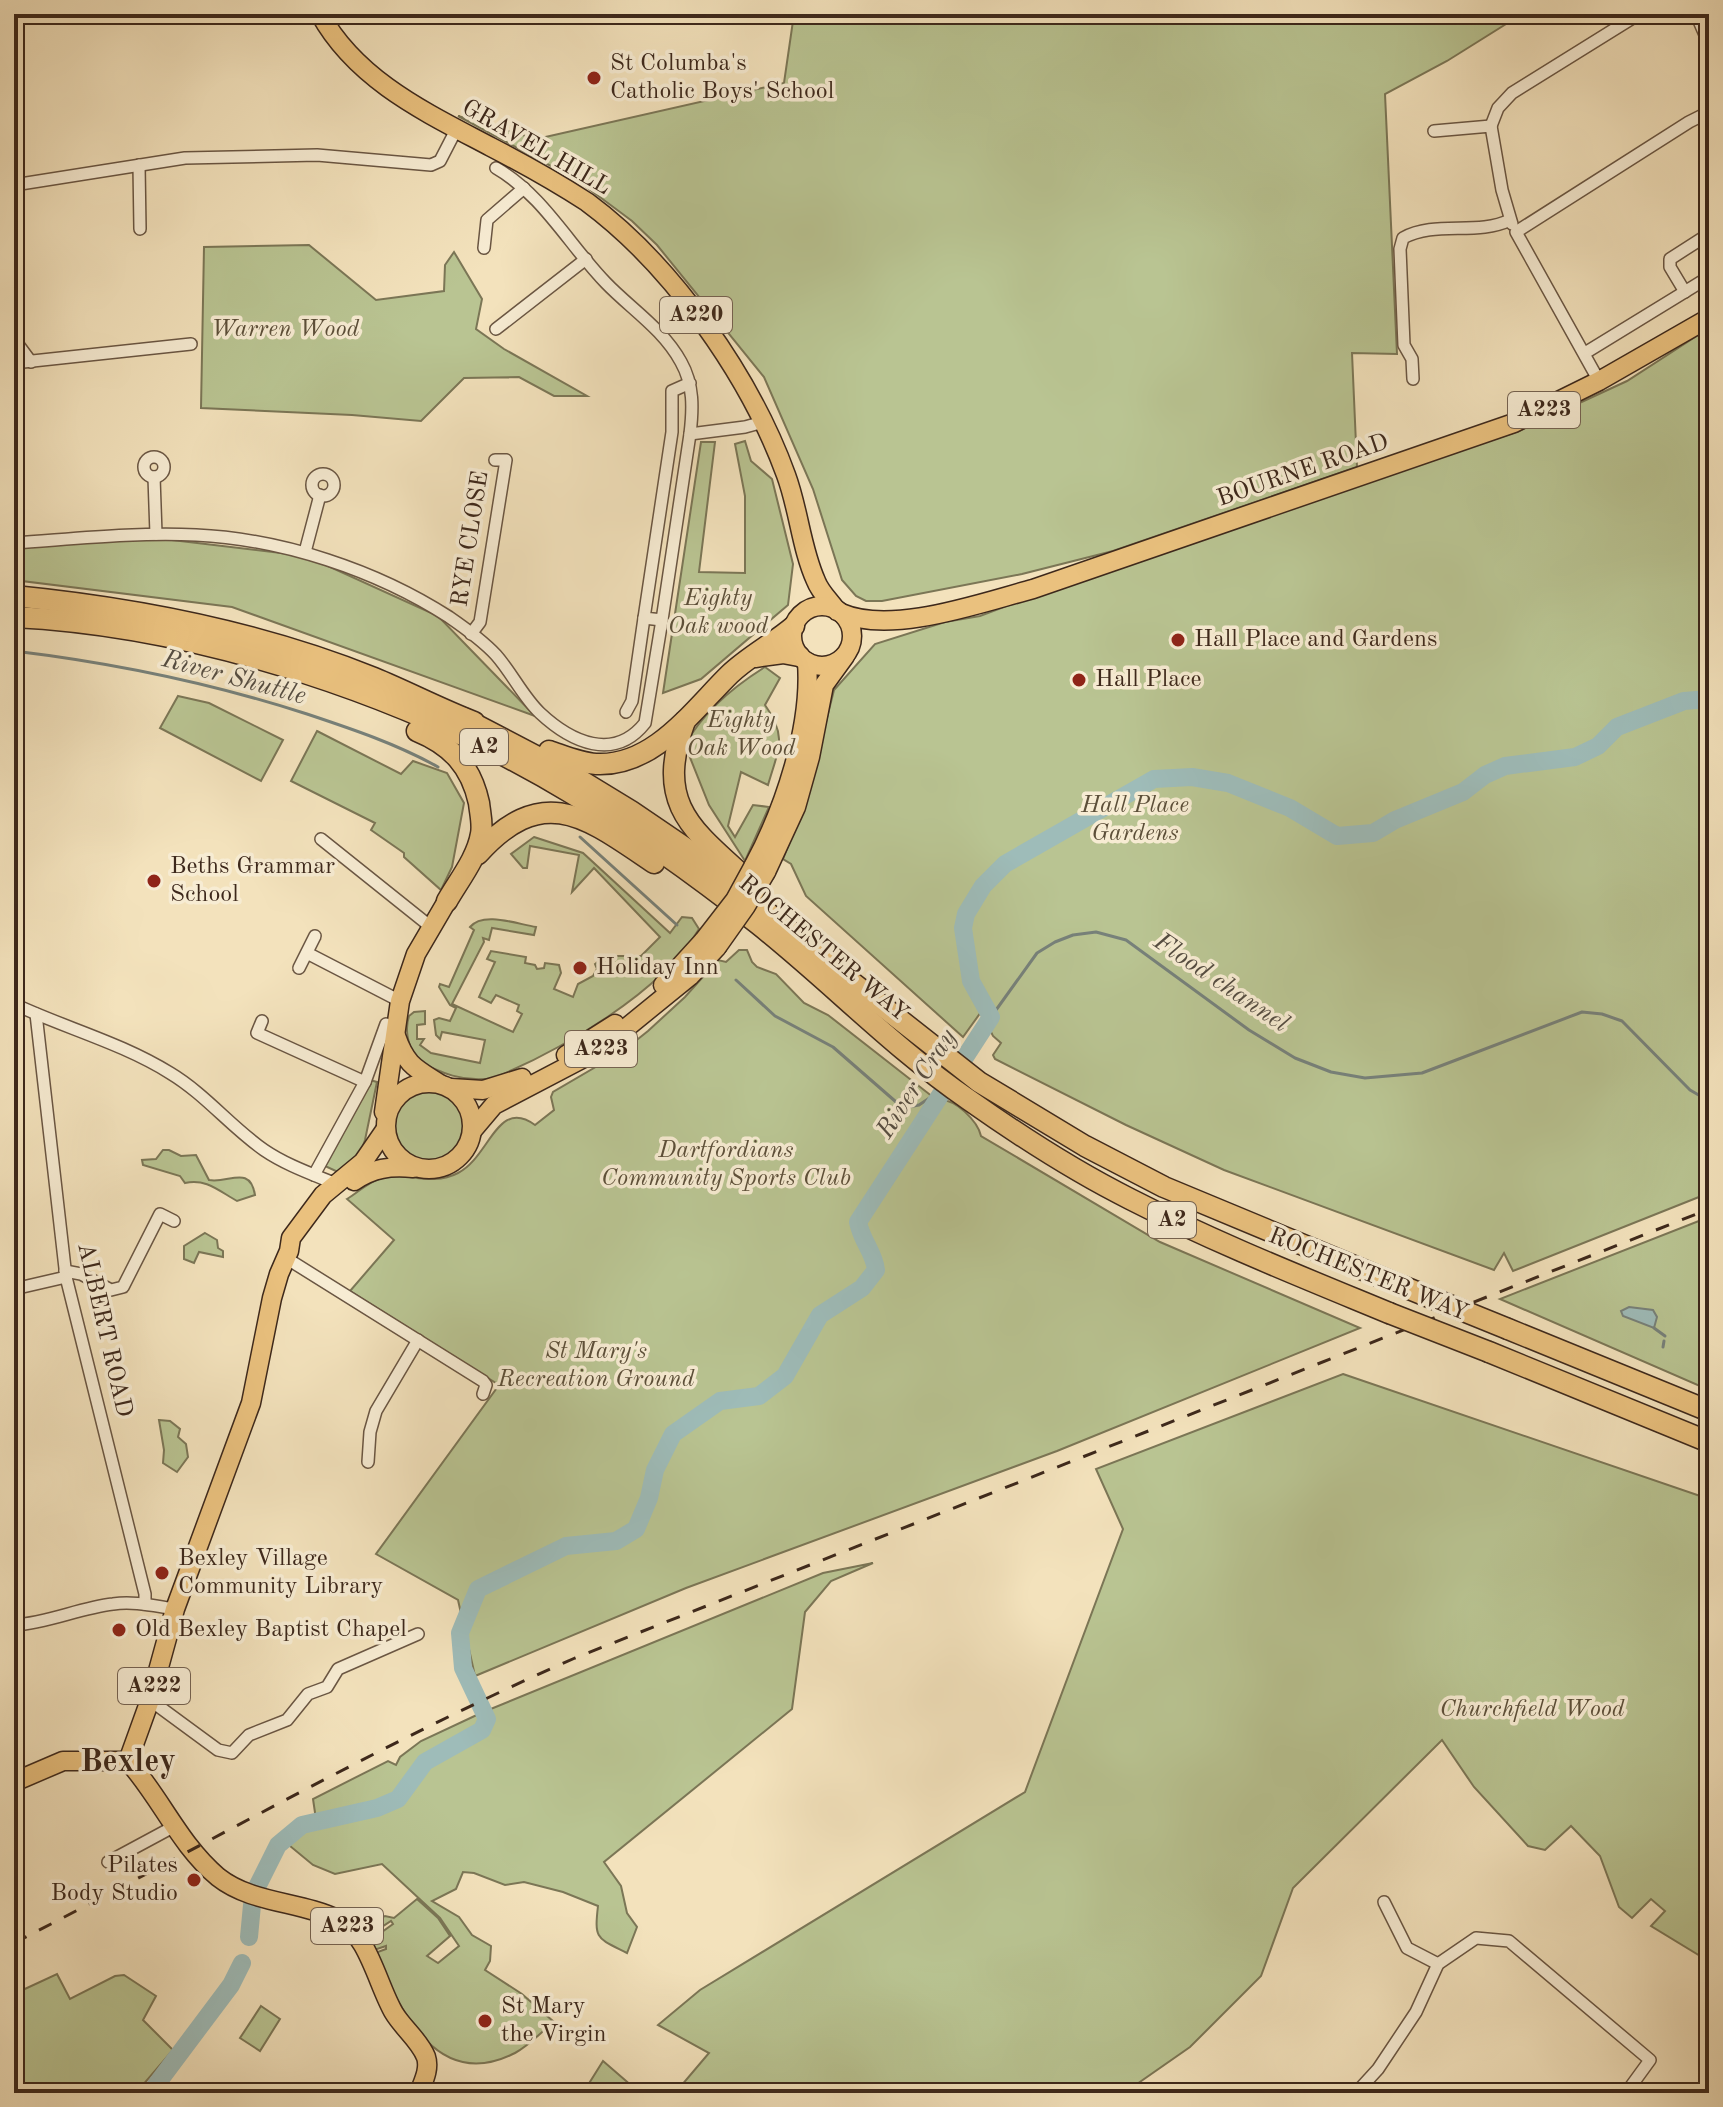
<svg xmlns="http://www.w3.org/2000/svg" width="1723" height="2107" font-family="'Old Standard TT',serif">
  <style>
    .green { fill: #b9c492; stroke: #7b7656; stroke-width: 2 }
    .water { fill: #9ebcb9; stroke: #77817a; stroke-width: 2 }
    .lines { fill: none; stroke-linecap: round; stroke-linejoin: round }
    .stream { stroke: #77817a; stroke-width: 3 }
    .river { stroke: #9ebcb9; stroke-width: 18 }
    .street-casing { stroke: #6a5643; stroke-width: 14 }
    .primary-casing { stroke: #3d281b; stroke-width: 21 }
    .highway-casing { stroke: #3d281b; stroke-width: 23 }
    .street { stroke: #f7ecd3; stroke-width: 11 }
    .primary { stroke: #eac17e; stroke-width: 18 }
    .highway { stroke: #eac17e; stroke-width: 20 }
    .rail { stroke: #3d281b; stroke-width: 3; stroke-dasharray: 14 14; stroke-linecap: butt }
    .primary-bridge-casing { stroke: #3d281b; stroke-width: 21; stroke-linecap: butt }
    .highway-bridge-casing { stroke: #3d281b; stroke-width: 23; stroke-linecap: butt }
    .primary-bridge { stroke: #eac17e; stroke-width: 18 }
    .highway-bridge { stroke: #eac17e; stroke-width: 20 }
    .poi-dot { fill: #8f2418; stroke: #f7ecd3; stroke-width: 3 }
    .labels { text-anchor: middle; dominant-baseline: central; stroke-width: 7; stroke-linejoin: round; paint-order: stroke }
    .shield { fill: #f7ecd3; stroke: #756352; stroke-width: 2 }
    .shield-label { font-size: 22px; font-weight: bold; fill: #3d281b }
    .poi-label { font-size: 24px; fill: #3d281b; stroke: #f7ecd3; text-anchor: start }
    .street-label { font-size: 24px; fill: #3d281b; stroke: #f7ecd3 }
    .park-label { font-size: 24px; font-style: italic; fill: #5c4f39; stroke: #f7ecd3 }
    .water-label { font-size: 26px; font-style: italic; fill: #554d42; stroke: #f7ecd3 }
    .district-label { font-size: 32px; font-weight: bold; fill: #3d281b; stroke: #f7ecd3 }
  </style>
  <rect width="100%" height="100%" fill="#f3e2bc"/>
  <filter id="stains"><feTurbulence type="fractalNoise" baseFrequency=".0025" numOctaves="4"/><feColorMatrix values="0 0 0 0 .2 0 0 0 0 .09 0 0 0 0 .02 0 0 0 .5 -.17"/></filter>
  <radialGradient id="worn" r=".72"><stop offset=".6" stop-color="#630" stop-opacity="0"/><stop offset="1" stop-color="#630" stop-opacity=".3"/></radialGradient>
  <!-- green -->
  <g class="green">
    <polygon points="794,14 1522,14 1447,61 1385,94 1397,354 1352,353 1357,467 1113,551 1022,574 882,601 866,601 856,596 842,580 813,489 764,377 657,245 632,221 577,180 458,116 529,137 541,138 784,83"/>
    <polygon points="309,245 376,300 444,291 445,265 454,252 482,299 476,329 504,349 587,396 554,396 519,377 464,378 421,421 352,415 201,408 204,247"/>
    <polygon points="1709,328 1709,1193 1513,1271 1504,1253 1494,1270 1224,1170 1126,1125 995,1059 993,1055 1001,1043 993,1036 981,1012 963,1037 806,896 791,864 783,859 807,798 834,690 875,644 945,622 980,616 1116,565 1519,431 1627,381"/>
    <polygon points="745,441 751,461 772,479 793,564 788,605 701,679 663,693 701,442 715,442 699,572 745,573 745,496 735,444"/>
    <polygon points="155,538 306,556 438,616 535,716 232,607 14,580 14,545"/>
    <path d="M765,667L780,678L765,705C788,737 778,750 768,785L741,772L728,826L735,837L753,805L769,807L745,861L709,805L685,745C703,712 733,687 765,667Z"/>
    <polygon points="178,696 209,703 283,740 261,781 160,728"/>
    <polygon points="317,731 401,774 413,761 447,773 464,803 452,867 441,890 404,857 404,853 371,830 375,823 291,781"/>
    <path d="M534,837L583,853L670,933L682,917L692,918L699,929C661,993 561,1050 494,1078C464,1083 440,1073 414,1059C409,1044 404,1031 409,1016L414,1012L425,1011V1024L417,1025V1039H424L420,1045L431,1053L480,1063L485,1040L442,1032L440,1039L436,1035L434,1020L439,1018L450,1021L456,1008L450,1005L439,987L440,984L449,987L474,930L470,927C483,911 517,924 536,927L534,935L492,928L489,940L483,938L484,942L452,1004L513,1032L522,1014L517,1011L519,1005L496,995L491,1003L479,997L495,962L487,959L491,951L526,957L525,963L535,965L537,969L544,968L545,963L559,965L561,973L554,989L573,997L578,984L593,976L597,969L595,964L599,961H610V956H641L660,937L594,868L572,892L579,855L530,846L527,868H523L511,854Z"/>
    <path d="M739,950H747L752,962L757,967L776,974L804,1003L828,1015L938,1101C954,1096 978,1122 981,1136L1160,1242L1360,1328L1057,1451L686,1588L475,1676L458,1600L376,1554L499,1385L350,1291L394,1240L347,1199C357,1193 367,1183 379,1179C403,1169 429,1188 458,1173C490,1157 497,1097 535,1125L554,1110L551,1097L553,1092L623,1051L648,1031L685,997L718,960L726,962Z"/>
    <polygon points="370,1080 377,1082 365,1140 360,1154 338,1172 325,1166 326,1164"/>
    <circle cx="429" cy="1126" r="36"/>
    <path d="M163,1150H169L181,1156L196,1155L209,1180C228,1184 250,1164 255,1195L237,1201C219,1191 206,1178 185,1183L180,1176L143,1165L142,1160L156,1159Z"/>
    <polygon points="1709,1217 1709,1390 1500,1299"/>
    <polygon points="205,1233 217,1240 218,1248 223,1251 223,1257 199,1252 194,1263 184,1259 184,1246"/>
    <polygon points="1343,1374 1709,1499 1709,1964 1705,1959 1651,1926 1665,1911 1651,1899 1632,1918 1619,1907 1600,1856 1571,1826 1545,1850 1528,1846 1474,1787 1442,1740 1293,1888 1261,1976 1190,2047 1124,2093 675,2093 709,2053 658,2025 700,1990 1025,1792 1123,1529 1096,1469"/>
    <polygon points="159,1420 170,1421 180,1429 178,1437 186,1444 188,1457 177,1472 163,1463 164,1450"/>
    <path d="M873,1563L831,1581L805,1612L792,1709L604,1862L621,1886L627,1913L637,1927L627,1953C597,1938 594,1940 598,1906L563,1892L524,1882L505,1885L474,1873L463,1872L456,1889L432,1901L459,1917L472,1935L491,1946L490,1961L485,1970L522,1994L554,2022C541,2032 530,2045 515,2053C437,2093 401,2011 375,1953L386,1949V1946L374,1950L371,1940L393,1924L391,1921L368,1936L364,1928L385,1916L394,1918L417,1899L438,1918L450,1936L427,1956L438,1963L459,1946L440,1918L382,1864L335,1874L313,1865L290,1846L289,1843L302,1830L317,1826L313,1799L388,1761L396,1765L400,1757L421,1741L481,1713L823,1573Z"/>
    <polygon points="57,1974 70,1999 115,1976 124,1975 156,1996 143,2020 173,2050 136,2093 14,2093 14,1994"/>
    <polygon points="261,2006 280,2019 260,2051 240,2038"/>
    <polygon points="603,2061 640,2093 583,2093"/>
  </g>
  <!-- water -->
  <polygon class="water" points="1629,1307 1653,1310 1657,1317 1654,1328 1623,1316 1621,1311"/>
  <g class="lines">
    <!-- stream -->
    <g class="stream">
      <path d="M14,651C114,663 211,683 307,714C352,729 397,744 438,767"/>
      <polyline points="580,837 677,925"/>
      <polyline points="736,980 775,1016 833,1047 903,1108 919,1105 943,1089"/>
      <polyline points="991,1017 1037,953 1055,942 1073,935 1096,932 1126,940 1249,1030 1295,1058 1331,1072 1365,1078 1422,1073 1582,1012 1602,1014 1622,1021 1690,1090 1709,1101"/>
      <polyline points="1654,1328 1665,1336"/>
      <polyline points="1663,1347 1664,1341"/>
    </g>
    <!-- river -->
    <g class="river">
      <path d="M257,1887L278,1845L302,1825L377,1808L398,1799L425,1762L482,1730L487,1719L463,1668L460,1633L478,1589L566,1546L616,1541L636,1529L649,1498L655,1470L673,1434L720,1401L759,1396L785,1376L820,1315L862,1288L876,1270C874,1252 862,1242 858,1222L991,1017L971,981L963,928L966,914L983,886L1005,864L1154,779L1192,777L1228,783L1290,808L1337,836L1373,833L1395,820L1463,792L1485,775L1505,766L1575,757L1598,746L1617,727L1684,701L1709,699"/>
      <polyline points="249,1937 252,1905"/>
      <polyline points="150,2093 231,1985 242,1963"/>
    </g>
    <defs>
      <g id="street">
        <polyline points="1696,14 1709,44"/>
        <polyline points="1491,126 1498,108 1512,93 1639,14"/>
        <polyline points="1434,131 1491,126 1502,190 1512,224"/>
        <polyline points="139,165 140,229"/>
        <path d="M496,168C543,195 569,245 606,283C631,309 663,329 681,362C694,385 693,409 690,434L662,620L644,618L672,432V391L690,383"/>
        <polyline points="14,185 185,158 317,155 431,165 440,161 456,130"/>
        <polyline points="484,248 487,220 524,188"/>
        <polyline points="1685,292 1670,267 1670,259 1709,234"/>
        <polyline points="496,329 586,259"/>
        <polyline points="14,339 31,362"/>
        <polyline points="1585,353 1709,277"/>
        <polyline points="14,363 191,344"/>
        <path d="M1413,379L1412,359L1404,345L1400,249L1403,238C1435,220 1477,236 1510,220"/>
        <polyline points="1599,381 1516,232 1689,122 1709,112"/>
        <polyline points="690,434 745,427 763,422"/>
        <circle cx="154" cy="467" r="10"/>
        <circle cx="323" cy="485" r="11"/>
        <polyline points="154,477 156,534"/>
        <path d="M14,543C74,539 136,532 196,535C282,539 376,570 449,617C465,628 483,641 496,655C512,673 523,697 540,713C571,742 614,762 645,723L662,620"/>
        <polyline points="305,552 320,495"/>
        <polyline points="471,634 480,622 506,460 495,460"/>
        <polyline points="626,712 632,701 644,618"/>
        <polyline points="321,839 431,927"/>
        <polyline points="307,953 400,1001"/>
        <polyline points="299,968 315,936"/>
        <path d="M14,1004C65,1028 122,1043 170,1073C205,1094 231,1127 264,1150C286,1165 312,1174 336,1184"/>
        <polyline points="36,1014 66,1277 145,1594 145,1604"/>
        <polyline points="262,1021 257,1033 365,1082"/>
        <polyline points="314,1175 365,1082 386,1024"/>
        <polyline points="286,1258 483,1381 486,1385 483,1394"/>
        <polyline points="65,1271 81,1274 111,1290 123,1287 160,1214 174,1221"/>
        <polyline points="14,1289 66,1277"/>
        <polyline points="368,1462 370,1432 376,1411 418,1340"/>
        <path d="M14,1625C48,1623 79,1608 113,1604C134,1601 154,1606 175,1609"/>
        <polyline points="150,1700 218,1750 232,1753 249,1735 287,1720 308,1694 327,1687 338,1669 418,1634"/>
        <polyline points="108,1862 173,1827"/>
        <polyline points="1384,1902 1407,1948 1438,1964"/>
        <polyline points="1356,2093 1378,2069 1416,2012 1438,1964 1476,1938 1509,1941 1650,2060 1626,2093"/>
      </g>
      <g id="primary">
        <path d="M320,14C357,81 427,113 491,147C524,164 556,182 587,202C672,265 750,376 786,475C799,510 801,548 816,581C820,592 830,601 837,611"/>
        <circle cx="822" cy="636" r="30"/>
        <path d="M841,613C892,635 980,603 1033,589L1514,423L1599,381L1709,318"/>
        <path d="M753,867C784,810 812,727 807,662"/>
        <polyline points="766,872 796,807 810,757 824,685 845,656"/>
        <polyline points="663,985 704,940"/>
        <path d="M396,1036C406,1065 415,1068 440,1084"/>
        <polyline points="566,1055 615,1024"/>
        <circle cx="429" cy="1126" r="43"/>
        <polyline points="451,1088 483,1090 522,1078"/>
        <polyline points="384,1112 400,1001 416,954 447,901"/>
        <polyline points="472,1131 494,1105 599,1050 690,976 717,947"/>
        <path d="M354,1181C373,1168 390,1166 413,1168"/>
        <polyline points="128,1761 150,1700 175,1609 251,1403 272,1298 279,1274 289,1251 291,1238 323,1195 363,1162 385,1130"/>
        <path d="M14,1782L63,1761H128C161,1798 179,1844 218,1877C252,1904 301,1901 339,1920C368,1934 378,1986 394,2013C403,2028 420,2041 426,2057C430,2069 423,2082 419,2093"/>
      </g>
      <g id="highway">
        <path d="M14,596C136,608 260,632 374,678C408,692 440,709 474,722"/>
        <path d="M14,617C201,626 412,697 571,793C636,832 698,877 758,924C830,981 893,1048 969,1100C1020,1136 1074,1171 1130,1199C1214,1242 1302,1277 1389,1313"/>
        <polyline points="755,657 783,653 799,656"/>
        <polyline points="463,718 572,775 631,811 706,862 848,979 979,1082 1085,1146 1164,1187 1402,1286"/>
        <path d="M685,721C653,808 695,831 753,885"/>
        <path d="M417,731C451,745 471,766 479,803C480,813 483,824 481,834C477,858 459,880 447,901"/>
        <path d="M549,751C564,756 580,763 596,764C654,767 693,710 730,674C749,656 774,643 794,626"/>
        <path d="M478,854C544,781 587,818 654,863"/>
        <polyline points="1508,1329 1709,1411"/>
        <polyline points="1489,1352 1709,1442"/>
      </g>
    </defs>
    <!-- street casing -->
    <use href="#street" class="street-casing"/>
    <!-- primary casing -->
    <use href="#primary" class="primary-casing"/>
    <!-- highway casing -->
    <use href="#highway" class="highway-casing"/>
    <!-- street -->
    <use href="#street" class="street"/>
    <!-- primary -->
    <use href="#primary" class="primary"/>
    <!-- highway -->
    <use href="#highway" class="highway"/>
    <!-- rail -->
    <path class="rail" d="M14,1943C202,1847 381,1743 575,1658L1709,1209"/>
    <defs>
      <g id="primary-bridge">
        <polyline points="704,940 735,900 753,867"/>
        <polyline points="717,947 746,906 766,872"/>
      </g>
      <g id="highway-bridge">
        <polyline points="1402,1286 1508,1329"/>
        <polyline points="1389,1313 1489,1352"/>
      </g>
    </defs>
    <!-- primary-bridge casing -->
    <use href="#primary-bridge" class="primary-bridge-casing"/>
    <!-- highway-bridge casing -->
    <use href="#highway-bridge" class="highway-bridge-casing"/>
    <!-- primary-bridge -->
    <use href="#primary-bridge" class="primary-bridge"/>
    <!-- highway-bridge -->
    <use href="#highway-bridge" class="highway-bridge"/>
  </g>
  <!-- markers -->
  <g class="poi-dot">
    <circle cx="594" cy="78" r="8"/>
    <circle cx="1178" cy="640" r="8"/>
    <circle cx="1079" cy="680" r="8"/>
    <circle cx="154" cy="881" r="8"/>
    <circle cx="580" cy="968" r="8"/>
    <circle cx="162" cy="1573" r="8"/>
    <circle cx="119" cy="1630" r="8"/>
    <circle cx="194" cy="1880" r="8"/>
    <circle cx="485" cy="2021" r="8"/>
  </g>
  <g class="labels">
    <!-- shield labels -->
    <g class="shield">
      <rect x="660" y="297" width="72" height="36" rx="6"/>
      <rect x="1508" y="392" width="72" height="36" rx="6"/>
      <rect x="460" y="729" width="48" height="36" rx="6"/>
      <rect x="565" y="1031" width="72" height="36" rx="6"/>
      <rect x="1148" y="1202" width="48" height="36" rx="6"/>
      <rect x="118" y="1668" width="72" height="36" rx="6"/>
      <rect x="311" y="1908" width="72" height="36" rx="6"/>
    </g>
    <g class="shield-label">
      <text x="696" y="315">A220</text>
      <text x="1544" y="410">A223</text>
      <text x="484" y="747">A2</text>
      <text x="601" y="1049">A223</text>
      <text x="1172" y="1220">A2</text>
      <text x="154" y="1686">A222</text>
      <text x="347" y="1926">A223</text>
    </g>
    <!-- poi labels -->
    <g class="poi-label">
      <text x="610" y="64">St Columba's<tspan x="610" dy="28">Catholic Boys' School</tspan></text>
      <text x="1194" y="640">Hall Place and Gardens</text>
      <text x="1095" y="680">Hall Place</text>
      <text x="170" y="867">Beths Grammar<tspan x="170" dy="28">School</tspan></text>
      <text x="596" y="968">Holiday Inn</text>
      <text x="178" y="1559">Bexley Village<tspan x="178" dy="28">Community Library</tspan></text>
      <text x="135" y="1630">Old Bexley Baptist Chapel</text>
      <text x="178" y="1866" text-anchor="end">Pilates<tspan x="178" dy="28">Body Studio</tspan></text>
      <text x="501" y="2007">St Mary<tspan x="501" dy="28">the Virgin</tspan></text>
    </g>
    <!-- street labels -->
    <g class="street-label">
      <text transform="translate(536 148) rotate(30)">GRAVEL HILL</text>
      <text transform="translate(1303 471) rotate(-19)">BOURNE ROAD</text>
      <text transform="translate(471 539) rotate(-81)">RYE CLOSE</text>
      <text transform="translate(823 949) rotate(40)">ROCHESTER WAY</text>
      <text transform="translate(1368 1275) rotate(22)">ROCHESTER WAY</text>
      <text transform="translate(104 1330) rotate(77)">ALBERT ROAD</text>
    </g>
    <!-- park labels -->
    <g class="park-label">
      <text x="285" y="330">Warren Wood</text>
      <text x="718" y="599">Eighty<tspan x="718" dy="28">Oak wood</tspan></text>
      <text x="741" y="721">Eighty<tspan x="741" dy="28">Oak Wood</tspan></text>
      <text x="1135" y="806">Hall Place<tspan x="1135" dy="28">Gardens</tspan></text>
      <text x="726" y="1151">Dartfordians<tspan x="726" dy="28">Community Sports Club</tspan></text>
      <text x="596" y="1352">St Mary's<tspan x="596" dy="28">Recreation Ground</tspan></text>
      <text x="1532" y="1710">Churchfield Wood</text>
    </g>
    <!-- water labels -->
    <g class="water-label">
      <text transform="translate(234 678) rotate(15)">River Shuttle</text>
      <text transform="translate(1221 983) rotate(34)">Flood channel</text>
      <text transform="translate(917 1084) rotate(-57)">River Cray</text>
    </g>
    <!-- district labels -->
    <g class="district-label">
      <text x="128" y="1763">Bexley</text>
    </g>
  </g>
  <!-- margin -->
  <rect width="1723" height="2107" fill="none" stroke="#f3e2bc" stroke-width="48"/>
  <rect x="16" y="16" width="1691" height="2075" fill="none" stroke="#3d281b" stroke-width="4"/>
  <rect x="24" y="24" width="1675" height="2059" fill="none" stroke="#3d281b" stroke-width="2"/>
  <rect width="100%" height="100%" filter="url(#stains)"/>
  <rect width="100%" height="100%" fill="url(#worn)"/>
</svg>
